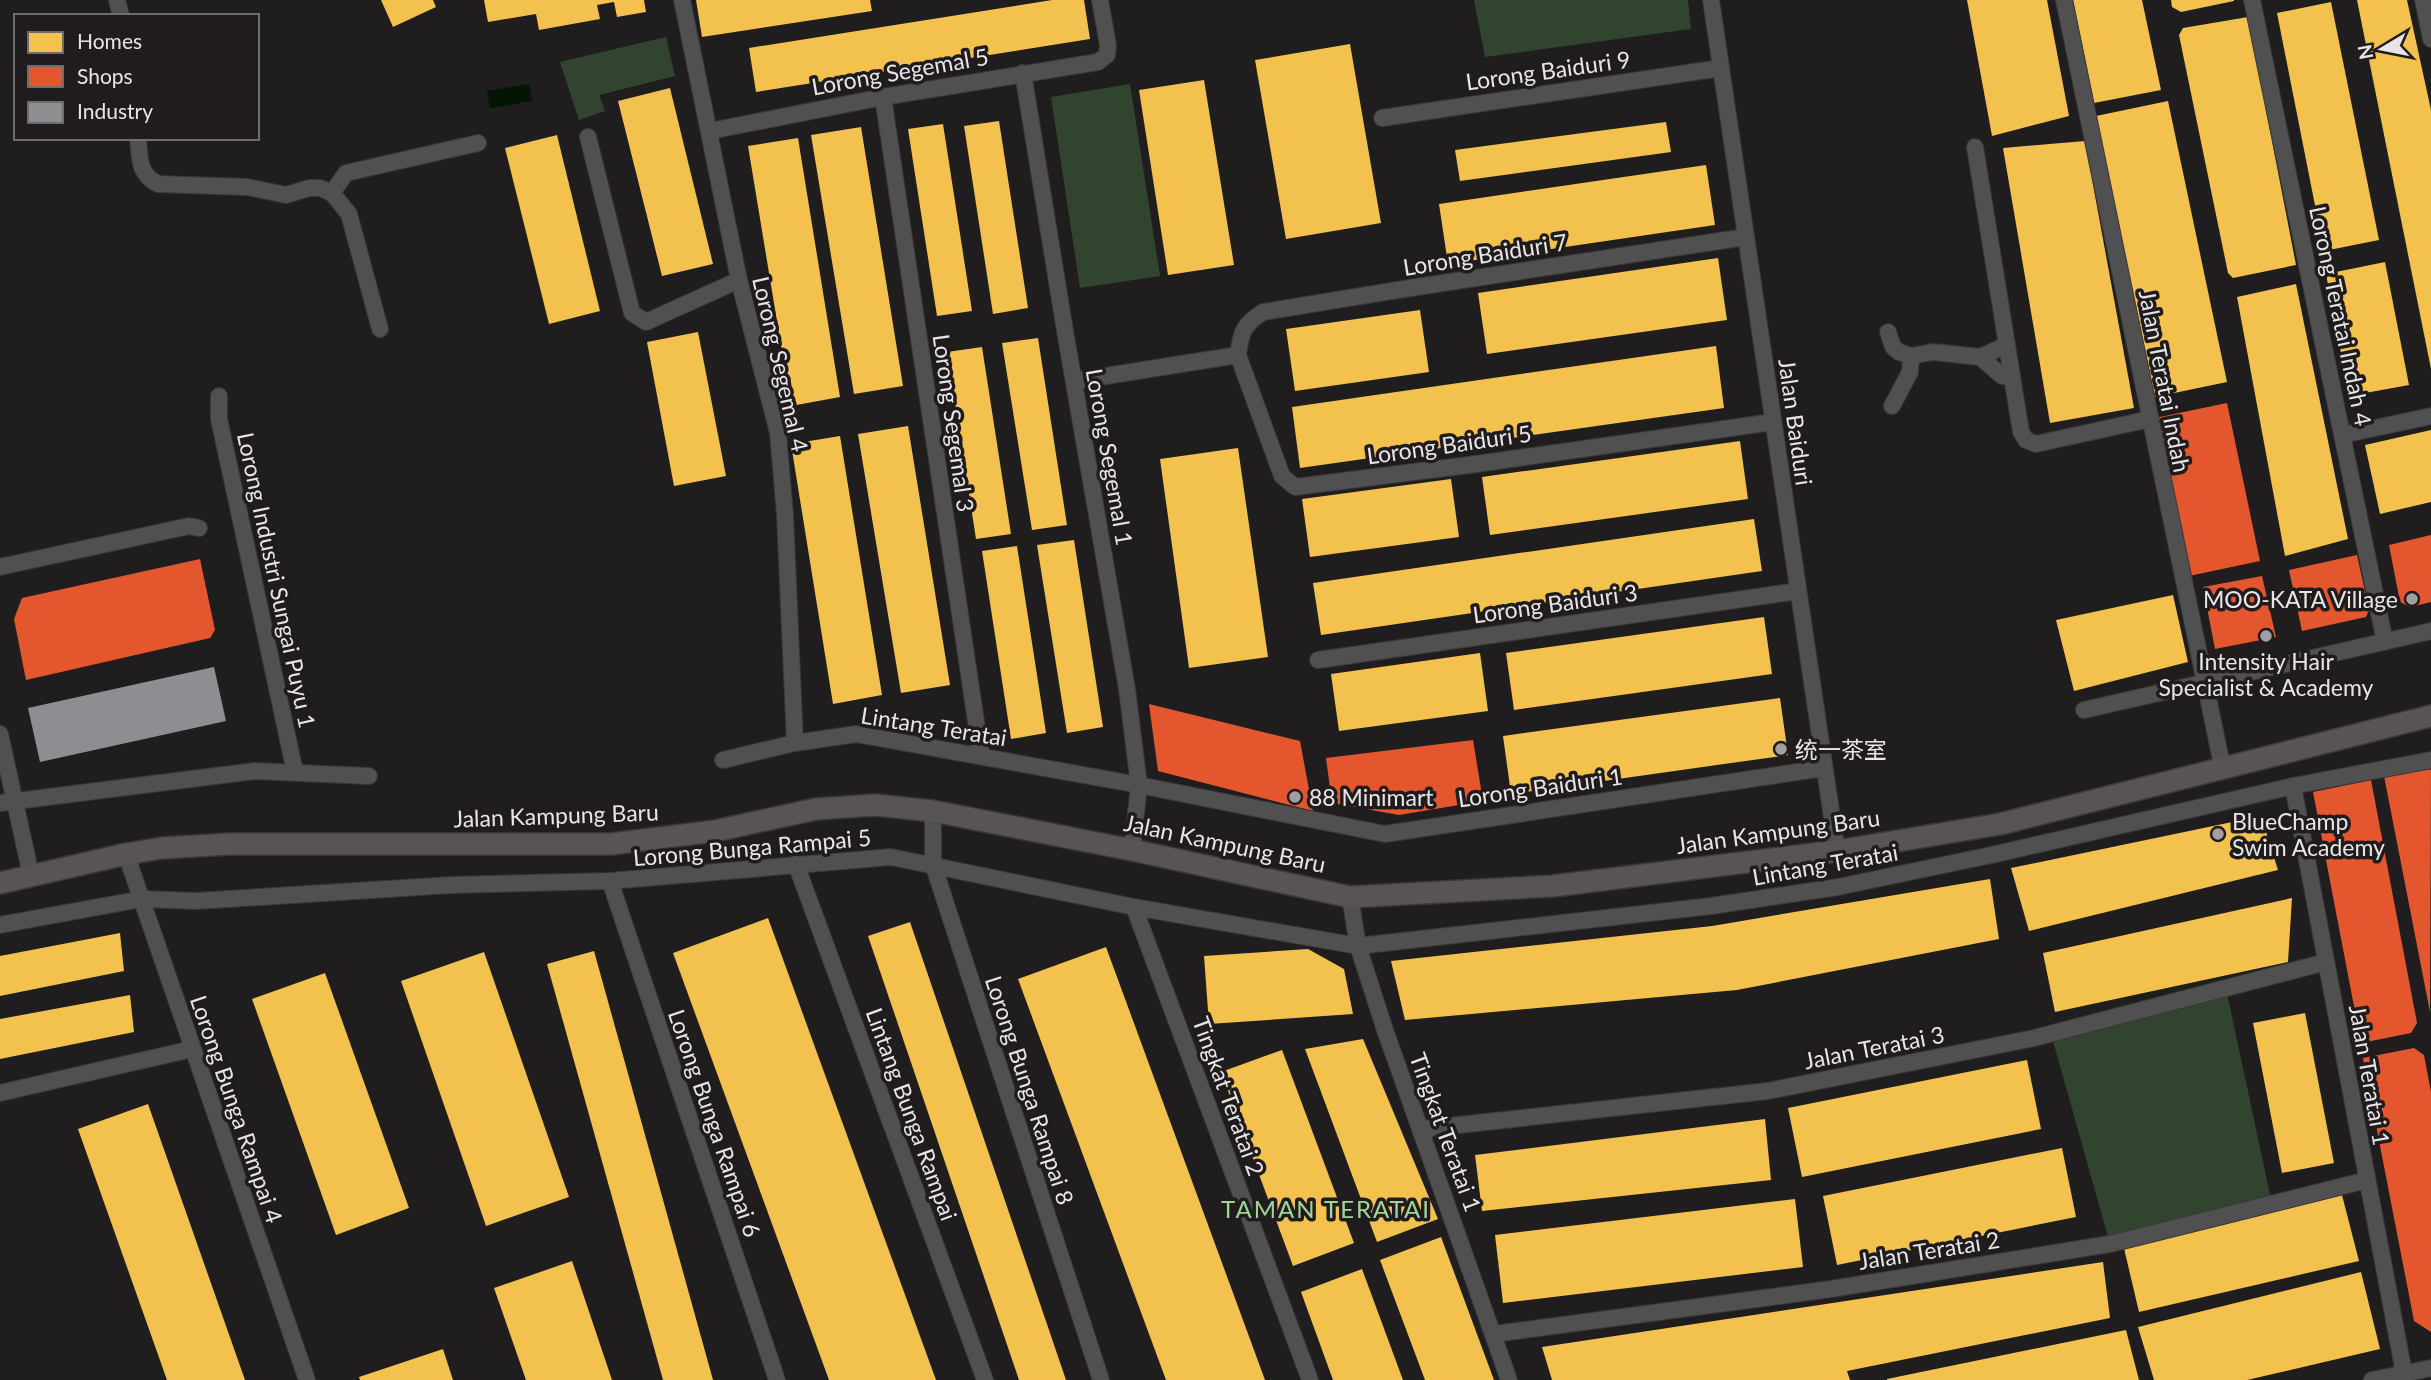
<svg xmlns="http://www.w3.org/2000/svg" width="2431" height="1380" font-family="Lato,'Noto Sans SC',sans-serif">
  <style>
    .green { fill: #31452e }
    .water { fill: #031603 }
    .homes { fill: #f2c14e }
    .shops { fill: #e4572e }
    .industry { fill: #8d8d92 }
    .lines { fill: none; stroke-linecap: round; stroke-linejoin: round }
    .street-casing { stroke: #393738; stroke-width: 18 }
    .secondary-casing { stroke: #393738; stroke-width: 24 }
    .street { stroke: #515050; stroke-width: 16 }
    .secondary { stroke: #585355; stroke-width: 21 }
    .poi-dot { fill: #a29fa0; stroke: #201c1e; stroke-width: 2.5 }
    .labels { text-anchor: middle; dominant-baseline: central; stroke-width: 7; stroke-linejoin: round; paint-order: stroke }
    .street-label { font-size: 23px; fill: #e8e5e6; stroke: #201c1e }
    .poi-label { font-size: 23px; fill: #e8e5e6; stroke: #201c1e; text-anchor: start }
    .neighbourhood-label { font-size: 24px; letter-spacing: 2px; fill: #a1d598; stroke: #201c1e }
  </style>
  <rect width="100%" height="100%" fill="#1f1d1e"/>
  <!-- green -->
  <g class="green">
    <polygon points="1474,0 1688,0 1691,29 1485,57"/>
    <polygon points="666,37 675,76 599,95 605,111 579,120 560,62"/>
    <polygon points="1130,84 1160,276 1080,288 1051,97"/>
    <polygon points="2227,993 2272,1204 2110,1244 2051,1034"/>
  </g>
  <!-- water -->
  <polygon class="water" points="529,84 532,101 490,108 487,91"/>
  <!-- homes -->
  <g class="homes">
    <polygon points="381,0 433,0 436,7 393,27"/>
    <polygon points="484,0 644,0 646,12 617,17 614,2 597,5 600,19 539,30 536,14 488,22"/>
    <polygon points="696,0 870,0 872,11 702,37"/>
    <polygon points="1052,0 1084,0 1090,39 756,92 749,48"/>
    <polygon points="1967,0 2047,0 2069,116 1992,136"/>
    <polygon points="2073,0 2142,0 2161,90 2094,103"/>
    <polygon points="2171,0 2234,0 2234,1 2181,12 2172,7"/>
    <polygon points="2357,0 2407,0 2431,110 2431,369"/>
    <polygon points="2331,2 2379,240 2324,251 2277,13"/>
    <polygon points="2248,17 2296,265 2233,278 2228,273 2179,35 2183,28"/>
    <polygon points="1350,44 1381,223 1286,239 1255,60"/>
    <polygon points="1204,80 1234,265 1168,275 1139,90"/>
    <polygon points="670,88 713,264 662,276 618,101"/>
    <polygon points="2168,101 2227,382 2155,397 2096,116"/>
    <polygon points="999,121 1028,308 993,314 964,126"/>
    <polygon points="1666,122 1671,152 1460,181 1455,150"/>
    <polygon points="943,124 972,311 937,316 908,129"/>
    <polygon points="861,127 903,386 854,394 811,135"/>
    <polygon points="557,135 600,311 549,324 505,148"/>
    <polygon points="798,138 840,397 791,406 748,146"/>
    <polygon points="2085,141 2134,408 2050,423 2003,148"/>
    <polygon points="1706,165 1715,225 1448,264 1439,204"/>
    <polygon points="1718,258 1727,320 1487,354 1478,293"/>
    <polygon points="2385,262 2409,385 2349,396 2326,274"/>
    <polygon points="2296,284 2348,539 2285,556 2237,297"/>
    <polygon points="1420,310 1429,372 1295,391 1286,329"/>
    <polygon points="698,332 726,476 674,486 647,342"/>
    <polygon points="1038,338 1067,525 1032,530 1002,343"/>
    <polygon points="1716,346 1724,408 1300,468 1292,407"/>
    <polygon points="982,347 1011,534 976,539 947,352"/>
    <polygon points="908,426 950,685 901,693 858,434"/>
    <polygon points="2431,430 2431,502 2380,514 2365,445"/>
    <polygon points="840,436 882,695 833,704 791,444"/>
    <polygon points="1740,441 1748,499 1490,535 1482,477"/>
    <polygon points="1238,448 1268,657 1189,668 1160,459"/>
    <polygon points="1451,479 1459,537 1310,557 1302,499"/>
    <polygon points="1754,519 1762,571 1321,635 1313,583"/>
    <polygon points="1074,540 1103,727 1067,733 1037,545"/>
    <polygon points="1017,546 1046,733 1011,739 982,551"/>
    <polygon points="2173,595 2188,662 2074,691 2056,620"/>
    <polygon points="1764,617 1772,674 1514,710 1506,653"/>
    <polygon points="1480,653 1488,711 1339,731 1331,674"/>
    <polygon points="1780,698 1788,755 1511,794 1503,736"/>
    <polygon points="2261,816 2278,870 2029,931 2011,868"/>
    <polygon points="1990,879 1999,939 1737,990 1405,1020 1391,961 1712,926"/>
    <polygon points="2292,898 2288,962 2055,1012 2043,953"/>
    <polygon points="768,918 936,1380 829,1380 673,953"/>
    <polygon points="910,922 1066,1380 1019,1380 868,936"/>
    <polygon points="120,933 124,971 0,996 0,956"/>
    <polygon points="1106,947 1265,1380 1166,1380 1018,979"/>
    <polygon points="1308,949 1344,969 1353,1014 1209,1024 1204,956"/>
    <polygon points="594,951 713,1380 663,1380 547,964"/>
    <polygon points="484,952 569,1197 486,1226 401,981"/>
    <polygon points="325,973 409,1208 336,1235 252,999"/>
    <polygon points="130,995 134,1032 0,1059 0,1019"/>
    <polygon points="2305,1013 2334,1163 2282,1173 2253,1023"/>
    <polygon points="1363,1039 1438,1219 1377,1242 1305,1049"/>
    <polygon points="1282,1050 1354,1243 1293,1266 1221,1072"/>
    <polygon points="2027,1060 2041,1129 1802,1177 1788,1108"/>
    <polygon points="148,1104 245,1380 167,1380 78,1129"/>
    <polygon points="1765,1119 1771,1180 1482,1211 1475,1155"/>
    <polygon points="2062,1148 2076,1217 1837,1265 1823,1196"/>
    <polygon points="2342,1195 2359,1261 2139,1312 2123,1244"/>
    <polygon points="1795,1199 1803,1267 1503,1303 1495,1235"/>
    <polygon points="1441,1237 1494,1380 1425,1380 1380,1260"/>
    <polygon points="572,1261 612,1380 526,1380 494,1288"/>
    <polygon points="2103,1262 2110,1318 1847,1371 1850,1380 1552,1380 1542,1347"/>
    <polygon points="1362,1269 1403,1380 1333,1380 1301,1292"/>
    <polygon points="2361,1272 2380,1349 2247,1380 2154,1380 2138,1327"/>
    <polygon points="2126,1330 2139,1380 1887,1380 1887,1379"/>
    <polygon points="443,1349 453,1380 360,1380 359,1377"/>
  </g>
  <!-- shops -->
  <g class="shops">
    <polygon points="2227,403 2260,561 2189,576 2155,418"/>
    <polygon points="2431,535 2431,602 2410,607 2400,602 2389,545"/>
    <polygon points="2357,555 2369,610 2366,617 2302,631 2289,570"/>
    <polygon points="200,559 215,630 210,638 26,680 14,619 22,598"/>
    <polygon points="2262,576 2276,637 2215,649 2203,587"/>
    <polygon points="1149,704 1300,741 1313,811 1158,771"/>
    <polygon points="1473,740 1483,801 1399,815 1332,803 1326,758"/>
    <polygon points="2426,768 2431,770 2430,1012 2384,776"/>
    <polygon points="2371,780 2417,1023 2411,1033 2361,1043 2313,792"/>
    <polygon points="2414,1048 2424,1055 2431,1092 2431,1332 2414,1321 2363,1058"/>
  </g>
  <!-- industry -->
  <polygon class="industry" points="214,667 226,721 40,762 28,708"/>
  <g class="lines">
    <defs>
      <g id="street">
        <polyline points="117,0 121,16"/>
        <polyline points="682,0 739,280 778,433 785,515 795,743"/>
        <polyline points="1711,0 1837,851"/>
        <polyline points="2064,0 2223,770"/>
        <polyline points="2252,0 2385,642"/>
        <polyline points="2423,0 2431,39"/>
        <polyline points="1023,73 1065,331 1127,689 1139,785 1132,850"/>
        <polyline points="883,97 981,755"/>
        <polyline points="1382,118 1721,68"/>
        <polyline points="710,131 883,97 1098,62 1107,55 1108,45 1100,0"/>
        <polyline points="588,137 632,313 646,322 739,280"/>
        <path d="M138,138C140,158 138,174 158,184L247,187L286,195L309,188H320L332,193L346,173L478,143"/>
        <polyline points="1975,147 2021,432 2026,440 2036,444 2150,419"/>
        <polyline points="332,193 349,214 380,329"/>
        <path d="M1746,237L1410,288L1263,312C1243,325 1241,332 1238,355L1282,476L1295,487L1469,465L1773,422"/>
        <polyline points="1888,332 1893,347 1899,352 1911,356 1933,352 1980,357 2007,345"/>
        <polyline points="1980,357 2002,376 2012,377"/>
        <polyline points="1074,381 1238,355"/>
        <polyline points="219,396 219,419 295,772"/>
        <polyline points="1892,406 1910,372 1911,356"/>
        <polyline points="2342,435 2431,416"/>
        <polyline points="0,567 189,526 199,528"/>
        <polyline points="1318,660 1798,591"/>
        <polyline points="2084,710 2431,631"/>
        <polyline points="0,734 31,875"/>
        <polyline points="723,760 795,743 856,734 1139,785 1385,834 1824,768"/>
        <polyline points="2293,786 2404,1373"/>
        <polyline points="0,803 255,771 369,776"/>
        <polyline points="933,811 933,864 1101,1380"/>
        <polyline points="126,854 307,1380"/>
        <polyline points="796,864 985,1380"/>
        <polyline points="610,881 777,1380"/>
        <polyline points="1350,897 1358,946 1385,1030 1509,1380"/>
        <polyline points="1134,907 1310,1380"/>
        <polyline points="0,925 142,899 196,901 451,885 610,881 891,857 1134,907 1358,946 1711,906 1838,887 1996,854 2293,786 2431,760"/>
        <polyline points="0,1093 192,1049"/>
        <polyline points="1422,1129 1768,1091 2034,1038 2326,962"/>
        <polyline points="1494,1334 1831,1289 2110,1244 2367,1180"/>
        <polyline points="2372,1380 2431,1368"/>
      </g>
      <polyline id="secondary" points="0,883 126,854 162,848 230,844 611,844 715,831 816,809 875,805 933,811 1132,850 1350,897 1553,886 1837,851 2000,824 2431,716"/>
    </defs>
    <!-- street casing -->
    <use href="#street" class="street-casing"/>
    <!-- secondary casing -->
    <use href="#secondary" class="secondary-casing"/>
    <!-- street -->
    <use href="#street" class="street"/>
    <!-- secondary -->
    <use href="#secondary" class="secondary"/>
  </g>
  <!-- markers -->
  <g class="poi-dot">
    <circle cx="2412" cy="599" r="7"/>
    <circle cx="2266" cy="636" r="7"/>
    <circle cx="1781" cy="749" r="7"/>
    <circle cx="1295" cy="797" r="7"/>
    <circle cx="2218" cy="834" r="7"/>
  </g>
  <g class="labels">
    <!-- street labels -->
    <g class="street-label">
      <text transform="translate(1548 70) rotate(-8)">Lorong Baiduri 9</text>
      <text transform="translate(900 71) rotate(-10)">Lorong Segemal 5</text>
      <text transform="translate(1485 254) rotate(-9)">Lorong Baiduri 7</text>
      <text transform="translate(2341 316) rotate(78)">Lorong Teratai Indah 4</text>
      <text transform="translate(781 364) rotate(77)">Lorong Segemal 4</text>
      <text transform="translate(2165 381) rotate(79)">Jalan Teratai Indah</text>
      <text transform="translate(1796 422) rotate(82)">Jalan Baiduri</text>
      <text transform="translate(954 423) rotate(82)">Lorong Segemal 3</text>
      <text transform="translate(1449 444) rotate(-8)">Lorong Baiduri 5</text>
      <text transform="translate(1110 457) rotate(80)">Lorong Segemal 1</text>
      <text transform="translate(277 580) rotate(78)">Lorong Industri Sungai Puyu 1</text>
      <text transform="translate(1555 603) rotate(-8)">Lorong Baiduri 3</text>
      <text transform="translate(934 726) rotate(9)">Lintang Teratai</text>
      <text transform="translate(1540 787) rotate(-8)">Lorong Baiduri 1</text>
      <text transform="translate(556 815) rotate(-2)">Jalan Kampung Baru</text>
      <text transform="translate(1778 831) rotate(-8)">Jalan Kampung Baru</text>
      <text transform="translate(1225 843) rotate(12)">Jalan Kampung Baru</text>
      <text transform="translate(752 847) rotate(-5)">Lorong Bunga Rampai 5</text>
      <text transform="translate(1825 864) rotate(-10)">Lintang Teratai</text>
      <text transform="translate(1874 1047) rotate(-11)">Jalan Teratai 3</text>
      <text transform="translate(2370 1075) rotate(80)">Jalan Teratai 1</text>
      <text transform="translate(1030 1090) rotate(72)">Lorong Bunga Rampai 8</text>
      <text transform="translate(1229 1096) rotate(70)">Tingkat Teratai 2</text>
      <text transform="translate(237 1109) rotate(71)">Lorong Bunga Rampai 4</text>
      <text transform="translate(912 1114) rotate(70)">Lintang Bunga Rampai</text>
      <text transform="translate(715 1123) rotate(71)">Lorong Bunga Rampai 6</text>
      <text transform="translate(1446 1132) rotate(70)">Tingkat Teratai 1</text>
      <text transform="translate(1929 1250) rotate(-9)">Jalan Teratai 2</text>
    </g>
    <!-- poi labels -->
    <g class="poi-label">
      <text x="2398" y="599" text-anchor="end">MOO-KATA Village</text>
      <text x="2266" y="661" text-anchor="middle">Intensity Hair<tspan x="2266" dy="26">Specialist &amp; Academy</tspan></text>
      <text x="1795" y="749">统一茶室</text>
      <text x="1309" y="797">88 Minimart</text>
      <text x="2232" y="821">BlueChamp<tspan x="2232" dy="26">Swim Academy</tspan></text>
    </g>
    <!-- neighbourhood labels -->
    <g class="neighbourhood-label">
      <text x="1326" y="1208">TAMAN TERATAI</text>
    </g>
  </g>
  <!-- legend -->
  <rect x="14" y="14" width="245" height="126" fill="#201c1e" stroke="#706c6e" stroke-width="2"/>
  <rect x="28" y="32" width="35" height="21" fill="#f2c14e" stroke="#706c6e" stroke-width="2"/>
  <text x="77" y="49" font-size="21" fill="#e8e5e6">Homes</text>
  <rect x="28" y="66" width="35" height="21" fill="#e4572e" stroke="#706c6e" stroke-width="2"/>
  <text x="77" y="84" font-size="21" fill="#e8e5e6">Shops</text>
  <rect x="28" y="102" width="35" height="21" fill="#8d8d92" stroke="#706c6e" stroke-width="2"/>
  <text x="77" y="119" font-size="21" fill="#e8e5e6">Industry</text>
  <!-- north arrow -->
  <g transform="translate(2382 49) rotate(260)" stroke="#201c1e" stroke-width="5" paint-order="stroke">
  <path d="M0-5L12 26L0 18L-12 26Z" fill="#e8e5e6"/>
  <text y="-10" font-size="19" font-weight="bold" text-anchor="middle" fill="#e8e5e6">N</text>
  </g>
</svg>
